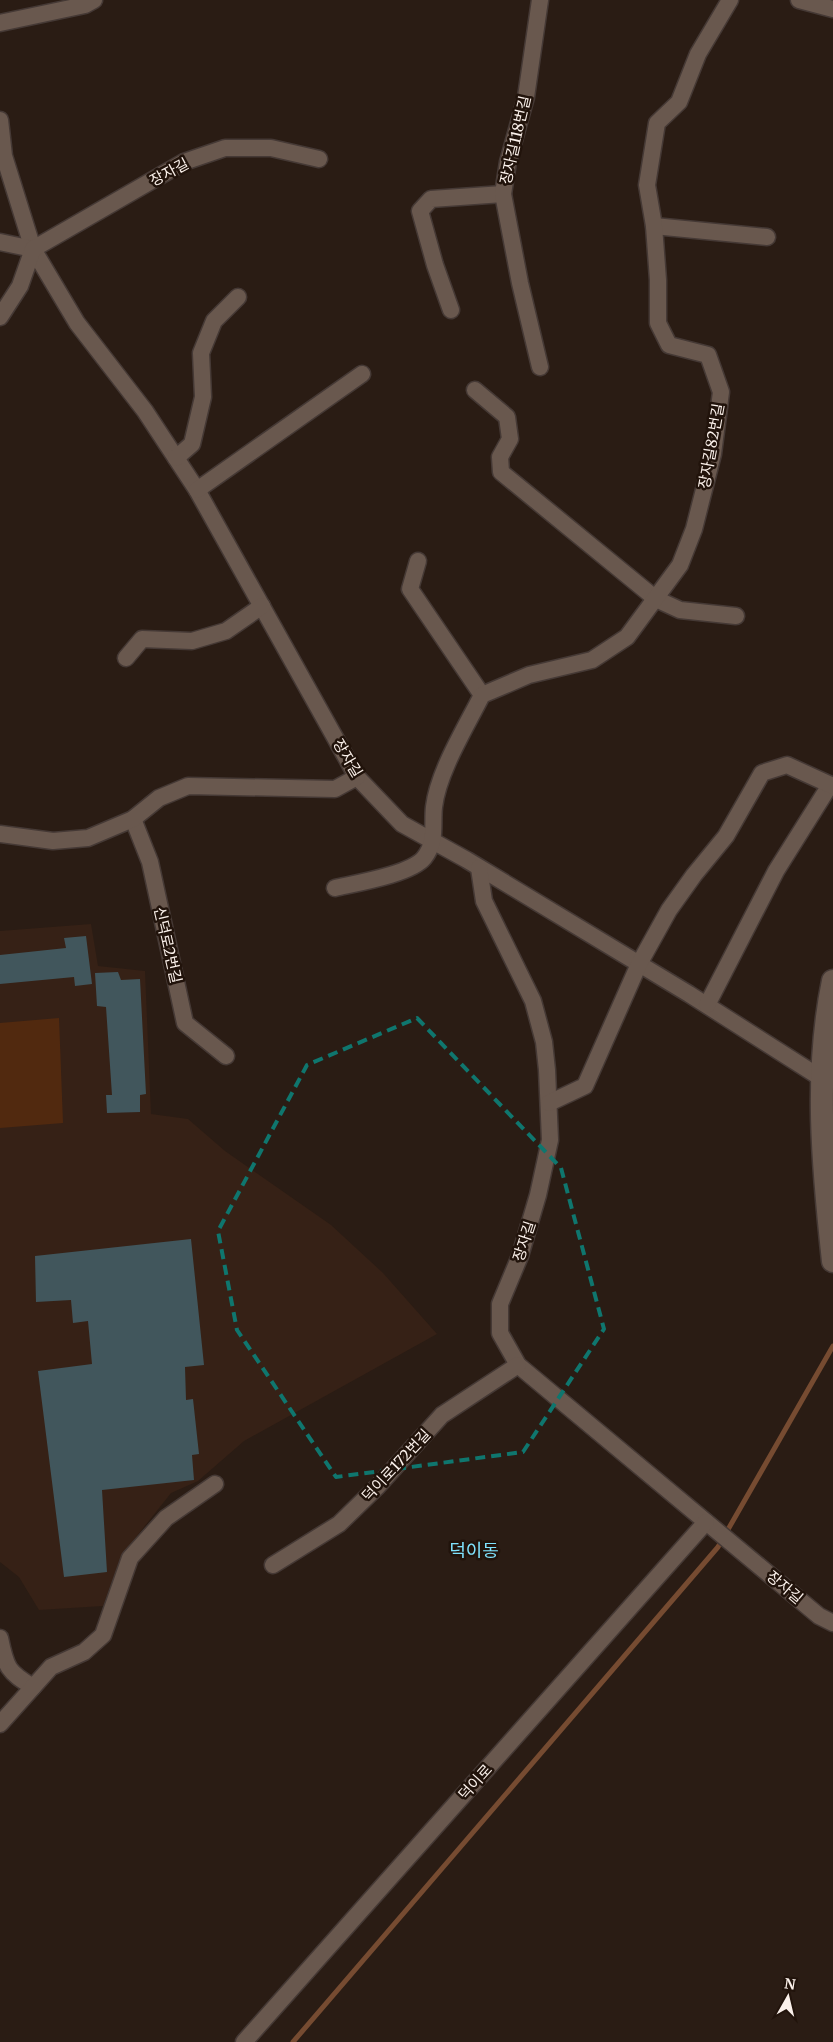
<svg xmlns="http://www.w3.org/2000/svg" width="833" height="2042" font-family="Merriweather,'Noto Sans KR',serif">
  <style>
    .built { fill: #362116 }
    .green { fill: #51290f }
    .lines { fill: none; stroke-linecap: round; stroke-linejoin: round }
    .stream { stroke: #764b31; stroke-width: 5 }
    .building { fill: #41565c }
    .street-casing { stroke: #453935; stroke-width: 19 }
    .secondary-casing { stroke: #453935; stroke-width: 25 }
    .street { stroke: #69584e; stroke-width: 16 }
    .secondary { stroke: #69584e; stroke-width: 22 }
    .marked { fill: none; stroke: #0f766e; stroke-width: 4; stroke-dasharray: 10 6; stroke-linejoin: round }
    .labels { text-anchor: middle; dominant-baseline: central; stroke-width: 5; stroke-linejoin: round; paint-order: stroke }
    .street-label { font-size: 15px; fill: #faf0ea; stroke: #21130b }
    .quarter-label { font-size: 18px; fill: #7fe2fd; stroke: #21130b }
  </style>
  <rect width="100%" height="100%" fill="#2a1c14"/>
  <!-- built -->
  <polygon class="built" points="91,924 98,966 145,971 151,1114 188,1119 225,1151 331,1225 383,1273 437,1334 244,1441 198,1481 171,1493 121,1556 103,1606 39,1610 19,1577 0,1562 0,931"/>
  <!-- green -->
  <polygon class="green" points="59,1018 63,1123 0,1128 0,1023"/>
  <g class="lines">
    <!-- stream -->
    <polyline class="stream" points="293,2042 718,1547 833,1346"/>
  </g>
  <!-- building -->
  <g class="building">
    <polygon points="86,936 92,984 75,986 74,977 0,984 0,955 66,948 64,938"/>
    <polygon points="118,972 121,980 140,979 146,1094 140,1095 140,1112 107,1113 106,1095 112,1095 106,1007 97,1006 95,973"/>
    <polygon points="191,1239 204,1365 185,1367 186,1400 193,1399 199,1454 192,1455 194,1480 102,1490 107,1572 64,1577 38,1371 92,1364 88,1321 73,1323 71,1300 36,1302 35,1256"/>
  </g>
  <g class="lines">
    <defs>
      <g id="street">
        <polyline points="799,0 833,9"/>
        <polyline points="0,23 85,5 94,0"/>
        <polyline points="0,120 4,156 33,249 77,323 145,411 197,490 357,777 402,824 467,860 689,994 821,1078"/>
        <polyline points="654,226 767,237"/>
        <polyline points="0,242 33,249"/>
        <polyline points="451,310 435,265 420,211 431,199 503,194"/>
        <polyline points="0,317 20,286 33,249 184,162 225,148 271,148 319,159"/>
        <polyline points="540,367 520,283 503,194 508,162 526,97 540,0"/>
        <polyline points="475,390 507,417 510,439 500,457 501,472 656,599 680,610 736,616"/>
        <polyline points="176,458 192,444 203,397 201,353 214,321 238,297"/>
        <polyline points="197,490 362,374"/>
        <polyline points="418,561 410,589 482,695"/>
        <polyline points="126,658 142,639 192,641 226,631 262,606"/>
        <polyline points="133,819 150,862 185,1023 226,1056"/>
        <polyline points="0,834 53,841 88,838 133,819 159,798 188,786 335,789 357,777"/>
        <polyline points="479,868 484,901 533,1001 544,1042 547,1070 550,1140 538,1195 520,1256 500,1304 500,1333 518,1365 819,1616 833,1623"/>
        <path d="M335,888C357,883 411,874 424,858C437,842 432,825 434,807C438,772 466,727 482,695L529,675L592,660L627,637L680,565L694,529L713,454L721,392L708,355L669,345L658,323V280L654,226L647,185L657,123L679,102L698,54L730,0"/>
        <polyline points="707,1005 776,871 830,785"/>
        <polyline points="549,1103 585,1086 639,964 669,910 694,875 726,836 762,773 787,765 833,786"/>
        <polyline points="273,1565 339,1524 378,1486 442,1415 518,1365"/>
        <path d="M0,1638C6,1668 8,1672 33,1687"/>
        <polyline points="0,1724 51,1667 84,1652 103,1635 130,1558 166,1518 215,1484"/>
        <polyline points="244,2042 706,1522"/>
      </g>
      <path id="secondary" d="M833,981C814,1073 823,1168 833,1261"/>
    </defs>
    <!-- street casing -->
    <use href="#street" class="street-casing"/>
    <!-- secondary casing -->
    <use href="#secondary" class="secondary-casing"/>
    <!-- street -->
    <use href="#street" class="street"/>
    <!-- secondary -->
    <use href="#secondary" class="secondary"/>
  </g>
  <!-- marked area -->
  <path class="marked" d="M417,1018L561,1168L604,1329L523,1452L336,1477L237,1330L218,1231L307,1065Z"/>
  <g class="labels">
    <!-- street labels -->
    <g class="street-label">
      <text transform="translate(515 140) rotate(-77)">장자길118번길</text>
      <text transform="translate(169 172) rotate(-28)">장자길</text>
      <text transform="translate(711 446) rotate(-80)">장자길82번길</text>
      <text transform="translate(348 758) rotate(59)">장자길</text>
      <text transform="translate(168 945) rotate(77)">신덕로2번길</text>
      <text transform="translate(524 1241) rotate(-72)">장자길</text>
      <text transform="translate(396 1465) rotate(-47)">덕이로172번길</text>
      <text transform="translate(785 1587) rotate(40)">장자길</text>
      <text transform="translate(475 1782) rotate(-48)">덕이로</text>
    </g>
    <!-- quarter labels -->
    <g class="quarter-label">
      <text x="474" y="1550">덕이동</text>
    </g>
  </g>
  <!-- north arrow -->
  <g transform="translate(788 1997) rotate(8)" stroke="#21130b" stroke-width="4" paint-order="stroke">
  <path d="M0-4L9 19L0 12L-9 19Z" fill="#faf0ea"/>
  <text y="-8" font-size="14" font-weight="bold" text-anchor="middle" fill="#faf0ea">N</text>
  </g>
</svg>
